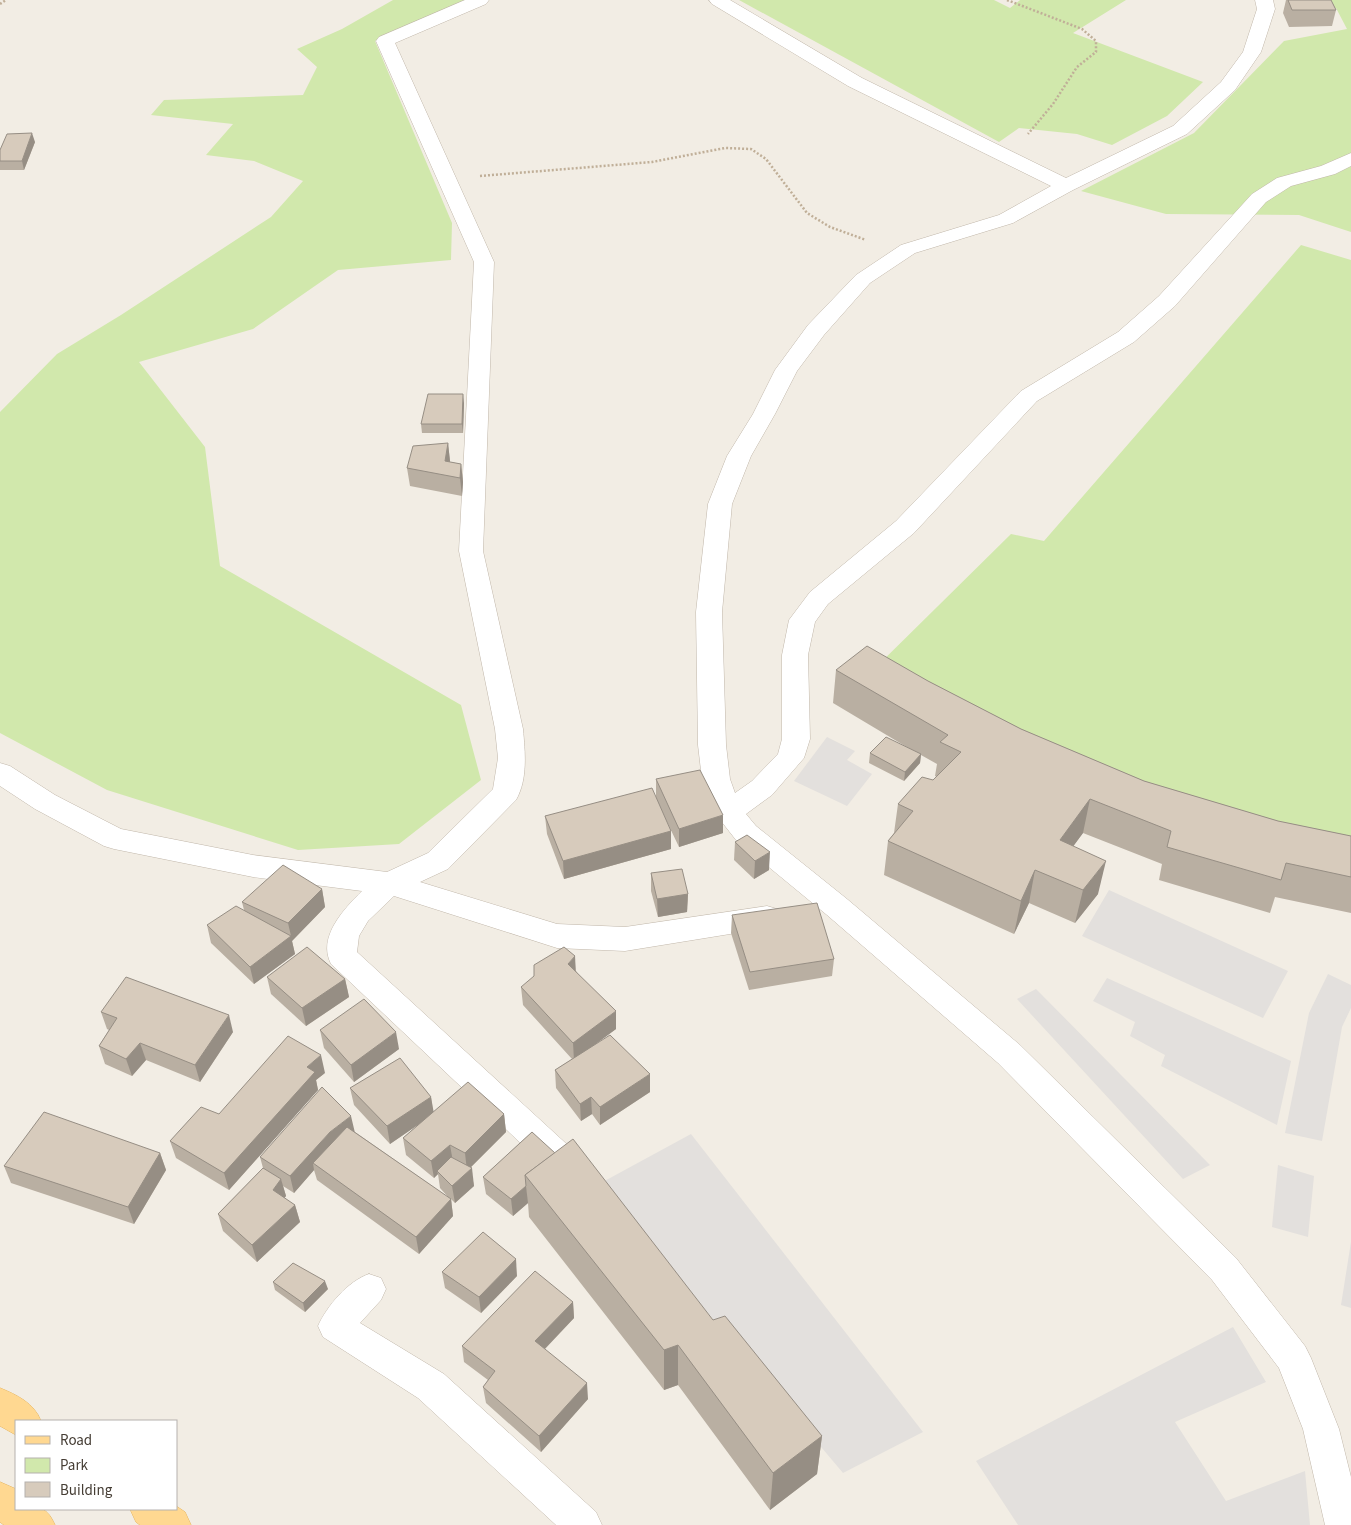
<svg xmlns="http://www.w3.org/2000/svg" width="1351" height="1525" font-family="'Source Sans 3',sans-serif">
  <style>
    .green { fill: #d1e8ac }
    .parking { fill: #e3e0dd }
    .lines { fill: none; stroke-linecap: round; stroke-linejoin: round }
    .minor-casing { stroke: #c1b7aa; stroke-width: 1 }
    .primary-casing { stroke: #e5b45f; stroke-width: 1 }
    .path { stroke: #c0af98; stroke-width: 2.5; stroke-dasharray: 2 2; stroke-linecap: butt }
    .minor { fill: #fff; fill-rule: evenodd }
    .primary { fill: #ffd891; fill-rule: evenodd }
    .wall { fill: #b9afa2 }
    .shaded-wall { fill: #968e84 }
    .building { fill: #d7cbbc; stroke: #968e84 }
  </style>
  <rect width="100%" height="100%" fill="#f2ede4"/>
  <!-- green -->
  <g class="green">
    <polygon points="393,0 469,0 375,41 452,223 451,260 338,270 253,329 139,362 205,447 220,566 461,705 481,780 399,844 298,850 107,790 0,733 0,412 57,354 121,315 271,217 303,181 254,161 206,155 233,124 151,115 164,100 303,95 317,67 297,49 342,29"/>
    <polygon points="739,0 994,0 1010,8 1020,0 1126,0 1073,33 1203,82 1167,116 1112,145 1077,134 1019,128 999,142"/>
    <polygon points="1287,0 1351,0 1351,232 1299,215 1166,214 1081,191 1194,133 1284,41 1347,29 1336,8 1289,8"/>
    <polygon points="1301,245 1351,260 1351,872 864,679 1011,534 1044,541"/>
  </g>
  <!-- parking -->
  <g class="parking">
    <polygon points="827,737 855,751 847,760 872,774 847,806 794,781"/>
    <polygon points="1109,890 1288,971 1263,1018 1082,936"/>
    <polygon points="1328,974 1351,985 1351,1008 1342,1027 1322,1141 1285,1133 1309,1013"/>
    <polygon points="1107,978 1291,1061 1277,1125 1161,1066 1165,1055 1130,1036 1135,1022 1093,1001"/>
    <polygon points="1036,989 1210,1165 1183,1179 1017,999"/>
    <polygon points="691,1134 923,1432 843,1473 599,1184"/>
    <polygon points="1278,1165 1314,1176 1308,1237 1272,1227"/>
    <polygon points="1351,1242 1351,1308 1341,1305"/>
    <polygon points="1233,1327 1266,1382 1175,1422 1226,1501 1305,1471 1310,1525 1018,1525 976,1461"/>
  </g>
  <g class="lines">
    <defs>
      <g id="minor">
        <path d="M465,0H489L486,4L395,43L494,262L483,551L523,729C525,752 528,779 516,800L448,869L420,882L557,924L625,927L767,906L777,909L782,917L777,925L767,928L625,951L557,948L394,896L368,921L359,936L357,952L572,1149L576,1159L572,1169L560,1173L548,1169L331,964C317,937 344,909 362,891L253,877L114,849L104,846L35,809L0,786V763L10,766L55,795L121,829L253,855L387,872L428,853L493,789L498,758L495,729L459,551L474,262L376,41L379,37Z"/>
        <polygon points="709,0 730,0 862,78 1066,178 1173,126 1221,82 1243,52 1257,9 1255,0 1273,0 1275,9 1261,52 1235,90 1187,134 1073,190 1013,223 915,253 870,283 824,335 797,371 775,414 751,456 732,504 722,612 726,745 730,779 735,793 752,781 778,754 782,739 782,655 789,620 810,592 896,521 1021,391 1118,332 1159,296 1252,194 1277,178 1321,166 1351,153 1351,166 1335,174 1291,186 1266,202 1175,306 1134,342 1037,401 914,533 828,604 815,622 808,655 810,739 804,758 772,795 746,814 756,826 847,899 1020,1045 1236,1258 1305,1346 1311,1358 1339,1429 1351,1477 1351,1525 1325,1525 1303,1429 1279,1368 1212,1280 998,1063 827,915 736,840 714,812 702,779 698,745 696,612 708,504 727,456 753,414 775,370 808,325 856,275 901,245 999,215 1051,186 848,86 712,4"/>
        <path d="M369,1274L381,1278L386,1289L381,1300L360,1323L444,1374L596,1512L602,1525H556L418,1398L323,1337L318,1326C327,1306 348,1281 369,1274Z"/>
      </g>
      <g id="primary">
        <path d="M0,1388C17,1395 34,1403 41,1421H16V1435L0,1426Z"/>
        <path d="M0,1482L16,1489V1509C38,1509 45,1503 55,1525H4L0,1522Z"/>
        <polygon points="176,1506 185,1512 191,1525 140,1525 136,1522 130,1509 176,1509"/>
      </g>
    </defs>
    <!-- minor casing -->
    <use href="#minor" class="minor-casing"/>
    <!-- primary casing -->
    <use href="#primary" class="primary-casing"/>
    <!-- path -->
    <g class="path">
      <polyline points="1007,0 1082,29 1096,41 1096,52 1077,67 1053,104 1028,134"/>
      <polyline points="0,4 6,0"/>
      <polyline points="480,176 652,162 725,148 751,149 766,159 807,213 830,227 866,240"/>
    </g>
    <!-- minor -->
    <use href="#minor" class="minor"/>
    <!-- primary -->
    <use href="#primary" class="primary"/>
  </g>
  <!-- wall -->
  <g class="wall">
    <polygon points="1286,0 1331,0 1336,10 1332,26 1289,27 1283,13"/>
    <polygon points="35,142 24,170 0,170 0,150"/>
    <polygon points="464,403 463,433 422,433 421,424"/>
    <polygon points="448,443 450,462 461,464 463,482 462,496 410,486 407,468"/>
    <polygon points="836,670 928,681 1021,729 1144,781 1278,821 1351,836 1351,913 1275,897 1270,913 1159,880 1162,864 1083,833 1073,846 1098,894 1075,923 1029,903 1014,934 884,875 888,841 894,833 898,804 933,780 937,777 935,776 937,764 921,755 920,763 904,781 869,763 870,753 910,749 833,703"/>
    <polygon points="656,779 723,833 679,847 658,803 671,831 671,849 564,879 547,834 545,816 656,797"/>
    <polygon points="735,842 769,870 754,879 734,860"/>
    <polygon points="651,873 688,894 687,912 658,917 651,891"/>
    <polygon points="322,889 325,907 292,941 295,954 254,984 211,943 207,925 244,910 242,902"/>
    <polygon points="732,915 834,959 832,976 749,990 731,933"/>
    <polygon points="576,971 616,1029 597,1043 650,1092 600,1125 592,1114 581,1121 556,1088 555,1070 572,1059 523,1005 521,987"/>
    <polygon points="267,977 345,979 349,997 306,1026 271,994"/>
    <polygon points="101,1012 233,1032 200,1082 146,1060 132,1076 105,1064 99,1046 109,1030 107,1029"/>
    <polygon points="320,1030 399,1049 354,1082 324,1048"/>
    <polygon points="325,1073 316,1080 318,1090 229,1190 176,1158 170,1141"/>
    <polygon points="350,1088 431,1097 433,1112 504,1114 506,1132 470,1168 474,1186 455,1203 451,1199 453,1216 419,1254 317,1180 314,1170 294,1193 283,1186 286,1196 284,1198 295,1205 300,1222 257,1262 223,1231 218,1214 263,1168 260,1157 355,1132 449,1198 440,1188 438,1174 434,1178 406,1155 403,1138 420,1123 390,1144 354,1105"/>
    <polygon points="532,1132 713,1320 822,1436 817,1474 770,1510 678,1385 664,1390 529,1217 528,1203 513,1216 486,1194 483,1177"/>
    <polygon points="160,1153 166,1170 134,1224 11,1183 4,1166"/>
    <polygon points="442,1272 517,1276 481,1313 445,1288"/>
    <polygon points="273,1282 328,1289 305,1312 275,1290"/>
    <polygon points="573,1302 574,1318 545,1349 588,1399 541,1452 486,1403 483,1387 488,1380 464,1362 462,1346"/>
  </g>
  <!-- shaded-wall -->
  <g class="shaded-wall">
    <polygon points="32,133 35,142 24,170 22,161"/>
    <polygon points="463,394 464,403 463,433 462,424"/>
    <polygon points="448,443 450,461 447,476 445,461"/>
    <polygon points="461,464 463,482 462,496 460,478"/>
    <polygon points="921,754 920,763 904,781 905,772"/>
    <polygon points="1090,799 1083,833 1053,874 1060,840"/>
    <polygon points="723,815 723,833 679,847 679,829"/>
    <polygon points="671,831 671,849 564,879 563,861"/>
    <polygon points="770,852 769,870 754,879 755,861"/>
    <polygon points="1106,861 1098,894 1075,923 1083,890"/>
    <polygon points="1035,870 1029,903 1014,934 1021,901"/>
    <polygon points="322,889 325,907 292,941 295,954 254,984 250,967 291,936 288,923"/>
    <polygon points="688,894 687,912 658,917 657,899"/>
    <polygon points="575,956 576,974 568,964"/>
    <polygon points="345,979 349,997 306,1026 302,1008"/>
    <polygon points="616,1011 616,1029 574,1060 573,1043"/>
    <polygon points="229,1015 233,1032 200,1082 195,1065"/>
    <polygon points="396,1032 399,1049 354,1082 351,1065"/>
    <polygon points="140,1043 146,1060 132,1076 126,1059"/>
    <polygon points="321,1055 325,1073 316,1080 318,1090 229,1190 224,1173 307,1067"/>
    <polygon points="650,1074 650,1092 600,1125 600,1107"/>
    <polygon points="431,1097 434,1114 390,1144 387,1126"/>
    <polygon points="591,1097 592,1114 581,1121 580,1104"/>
    <polygon points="504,1114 506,1132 467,1171 465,1153"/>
    <polygon points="351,1116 355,1133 313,1163 314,1170 294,1193 290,1176 330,1132"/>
    <polygon points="450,1145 453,1162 437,1171 438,1174 434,1178 431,1161"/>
    <polygon points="160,1153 166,1170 134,1224 128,1207"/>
    <polygon points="472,1168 474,1186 455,1203 452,1186"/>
    <polygon points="281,1179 286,1196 278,1207 273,1190"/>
    <polygon points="526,1186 528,1203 513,1216 511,1199"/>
    <polygon points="451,1199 453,1216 419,1254 416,1237"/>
    <polygon points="295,1205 300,1222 257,1262 252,1245"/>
    <polygon points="516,1259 517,1276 481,1313 479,1297"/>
    <polygon points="325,1281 328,1289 305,1312 303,1303"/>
    <polygon points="573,1302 574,1318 537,1357 535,1341"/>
    <polygon points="678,1345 678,1385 664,1390 664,1350"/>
    <polygon points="587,1383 588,1399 541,1452 539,1436"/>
    <polygon points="822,1436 817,1474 770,1510 773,1473"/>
  </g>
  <!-- building -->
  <g class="building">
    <polygon points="1288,0 1331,0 1336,10 1292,10"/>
    <polygon points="32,133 22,161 0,161 0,150 7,134"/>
    <polygon points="428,394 463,394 462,424 421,424"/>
    <polygon points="448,443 445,461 461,464 460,478 407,468 413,446"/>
    <polygon points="867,646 928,681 1021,729 1144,781 1278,821 1351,836 1351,877 1286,863 1281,880 1167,847 1171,831 1090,799 1060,840 1106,861 1083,890 1035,870 1021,901 888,841 913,811 898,804 922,777 933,780 961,752 940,742 948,735 836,670"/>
    <polygon points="886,737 921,754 905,772 870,753"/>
    <polygon points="700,770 723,815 679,829 656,779"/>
    <polygon points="652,788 671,831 563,861 545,816"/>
    <polygon points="747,835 770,852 755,861 735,842"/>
    <polygon points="283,865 322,889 288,923 242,902"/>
    <polygon points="682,869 688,894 657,899 651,873"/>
    <polygon points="817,903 834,959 750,972 732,915"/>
    <polygon points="236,906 291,936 250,967 207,925"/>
    <polygon points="307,947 345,979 302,1008 267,977"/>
    <polygon points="564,947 575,956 568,964 616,1011 573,1043 521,987 534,976 534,965"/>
    <polygon points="126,977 229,1015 195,1065 140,1043 126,1059 99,1046 117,1018 101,1012"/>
    <polygon points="364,999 396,1032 351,1065 320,1030"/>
    <polygon points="610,1035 650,1074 600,1107 591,1097 580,1104 555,1070"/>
    <polygon points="288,1036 321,1055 307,1067 315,1072 224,1173 170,1141 201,1107 219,1114"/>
    <polygon points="400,1058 431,1097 387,1126 350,1088"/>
    <polygon points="468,1082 504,1114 465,1153 450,1145 431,1161 403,1138"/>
    <polygon points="322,1087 351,1116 330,1132 290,1176 260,1157"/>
    <polygon points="44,1112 160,1153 128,1207 4,1166"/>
    <polygon points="347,1127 451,1199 416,1237 313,1163"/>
    <polygon points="532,1132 555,1153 525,1175 526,1186 511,1199 483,1177"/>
    <polygon points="573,1139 713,1320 725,1316 822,1436 773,1473 678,1345 664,1350 525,1175"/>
    <polygon points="451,1157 472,1168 452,1186 437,1171"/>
    <polygon points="263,1168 281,1179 273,1190 295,1205 252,1245 218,1214"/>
    <polygon points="483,1232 516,1259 479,1297 442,1272"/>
    <polygon points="293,1263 325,1281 303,1303 273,1282"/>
    <polygon points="535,1271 573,1302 535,1341 587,1383 539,1436 483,1387 495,1371 462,1346"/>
  </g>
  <!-- legend -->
  <rect x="15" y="1420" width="162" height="90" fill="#ffffff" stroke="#b5b1ae"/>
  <rect x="25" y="1436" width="25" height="8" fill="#ffd891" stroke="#b5b1ae"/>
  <text x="60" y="1445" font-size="15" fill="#453d34">Road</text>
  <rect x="25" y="1458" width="25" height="15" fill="#d1e8ac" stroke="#b5b1ae"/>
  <text x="60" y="1470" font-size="15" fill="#453d34">Park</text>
  <rect x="25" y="1482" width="25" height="15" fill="#d7cbbc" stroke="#b5b1ae"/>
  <text x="60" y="1495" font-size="15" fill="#453d34">Building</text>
</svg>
